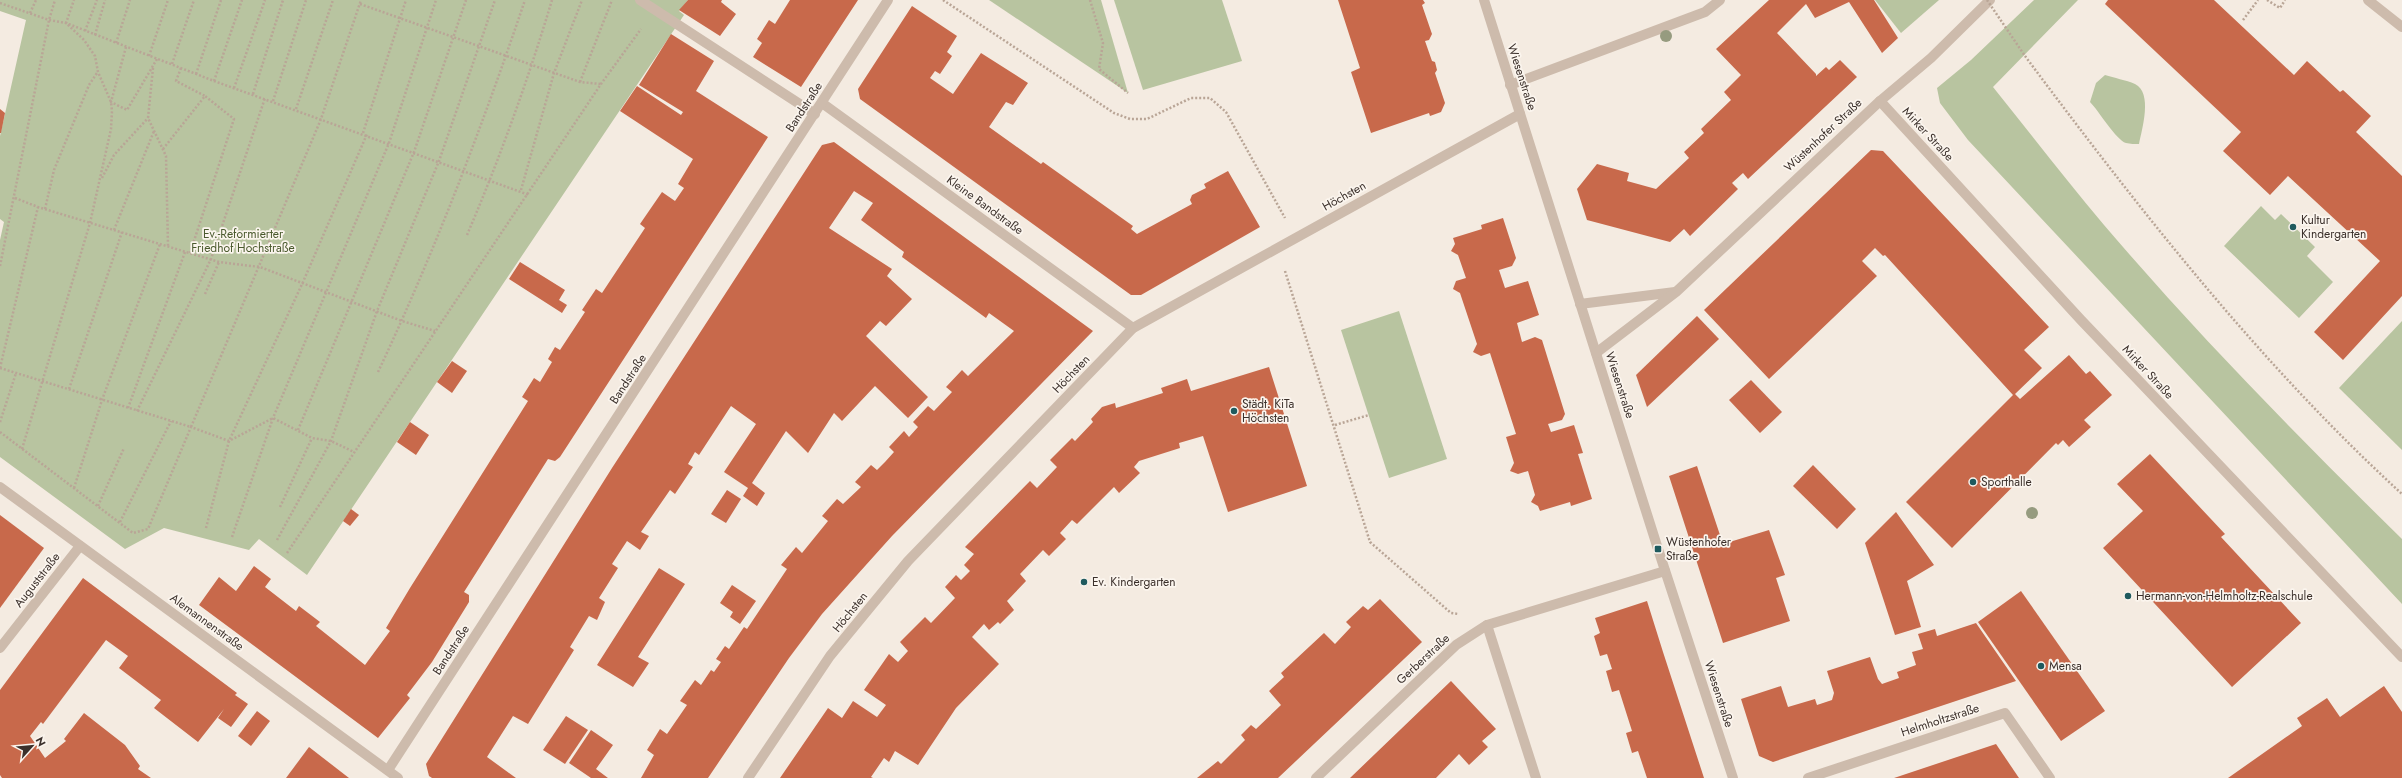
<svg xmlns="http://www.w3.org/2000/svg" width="2402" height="778" font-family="Jost,sans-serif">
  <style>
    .green { fill: #b8c4a0 }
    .building { fill: #c8694b }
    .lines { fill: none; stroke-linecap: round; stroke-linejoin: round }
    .path { stroke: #b9a596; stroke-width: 2.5; stroke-dasharray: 2 2; stroke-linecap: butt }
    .minor { stroke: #cdbbac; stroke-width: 10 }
    .path-bridge { stroke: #b9a596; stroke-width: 2.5; stroke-dasharray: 2 2; stroke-linecap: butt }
    .tree { fill: #969b7f }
    .poi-dot { fill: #1f5a5e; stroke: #fbf5ee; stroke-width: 1.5 }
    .labels { text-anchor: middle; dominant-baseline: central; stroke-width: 3.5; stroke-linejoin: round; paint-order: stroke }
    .street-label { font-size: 12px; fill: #3b302b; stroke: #fbf5ee }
    .poi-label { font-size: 12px; fill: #3b302b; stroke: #fbf5ee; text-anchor: start }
    .park-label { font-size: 12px; fill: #4a5a2e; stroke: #fbf5ee }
  </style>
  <rect width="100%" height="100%" fill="#f4ebe1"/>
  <!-- green -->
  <g class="green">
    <polygon points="0,0 688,0 679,11 684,15 307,575 259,539 249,550 164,528 125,549 0,457 0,240 4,222 0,219 0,136 26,20 0,11"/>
    <polygon points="989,0 1101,0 1128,93"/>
    <polygon points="1114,0 1222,0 1242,61 1143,90"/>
    <polygon points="1875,0 1939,0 1901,33"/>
    <path d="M2034,0H2078L1993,87C2030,133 2066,180 2104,225C2198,335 2299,438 2402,539V604L1968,140L1940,103L1937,88L1971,60Z"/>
    <path d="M2105,75C2114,78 2126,80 2135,84C2153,93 2142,129 2139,144C2135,144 2130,144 2126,143C2116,140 2099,111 2090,102L2096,83Z"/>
    <polygon points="2261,206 2275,220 2281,214 2315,247 2307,256 2333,282 2299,318 2224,246"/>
    <polygon points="1399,311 1447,459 1389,478 1341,330"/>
    <polygon points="2402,321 2402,450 2339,388"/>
  </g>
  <!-- building -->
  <g class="building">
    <polygon points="688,0 722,0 721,2 736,14 720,36 679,10"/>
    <polygon points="790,0 858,0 801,87 753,57 762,43 757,39 769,20 775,24"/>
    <polygon points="1338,0 1423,0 1425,3 1422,5 1432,34 1429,40 1425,41 1432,61 1435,62 1437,70 1435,73 1445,103 1441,112 1430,116 1429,113 1371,133 1351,72 1360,68"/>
    <polygon points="1769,0 1874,0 1898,38 1882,53 1849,2 1815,18 1806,4 1777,33 1816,74 1816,76 1826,67 1829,70 1840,60 1857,77 1748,179 1743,173 1732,183 1738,189 1690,236 1684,229 1670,242 1587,220 1577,189 1597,164 1629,173 1627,181 1656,189 1689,158 1684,152 1704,133 1701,129 1731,100 1724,92 1741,75 1716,49"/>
    <polygon points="2108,0 2214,0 2294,75 2307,61 2340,92 2343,90 2371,116 2356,132 2402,176 2402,296 2343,360 2314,332 2380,261 2288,176 2270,195 2223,151 2241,132 2105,4"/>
    <polygon points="912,6 957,36 947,52 952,56 940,74 935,71 930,78 953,94 981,53 1028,83 1013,105 1006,102 989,127 1041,164 1043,162 1133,226 1131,229 1137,234 1192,204 1190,200 1192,195 1206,188 1204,184 1228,171 1260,227 1141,295 1131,295 860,99 858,89"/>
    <polygon points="671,34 714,61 696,91 768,137 560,457 555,461 548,459 464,592 469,595 469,602 432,662 407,695 410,698 378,738 199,605 219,577 236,591 254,566 271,579 265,587 296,611 299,606 320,622 316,626 365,665 390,631 386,628 410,588 528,401 522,397 534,378 540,382 552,362 548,359 555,347 560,350 585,312 582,310 596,289 602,293 645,228 640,224 662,192 675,201 684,188 678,184 693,159 620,111 637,86 681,115 683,112 639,85"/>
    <polygon points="0,109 5,113 1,133 0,133"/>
    <polygon points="834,142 1093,331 892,536 822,614 789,658 708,778 641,778 654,755 647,750 660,729 667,734 687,705 680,701 695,680 701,685 711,670 714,672 721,662 716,659 725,646 729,649 744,627 747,629 787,569 781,565 796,547 802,553 828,521 822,516 837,499 843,504 861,487 855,482 871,465 877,470 885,462 894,452 889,447 904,431 909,437 918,427 913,422 928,406 934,411 952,392 946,387 962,370 968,376 1014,331 989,313 986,318 902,257 904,252 861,220 873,203 854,191 829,228 892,269 887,276 912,299 886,326 880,321 866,336 928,397 908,418 875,386 842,421 834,413 808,453 786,431 752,483 765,493 757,506 743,496 748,488 724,472 756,424 731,406 699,455 695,452 688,464 693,467 675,494 670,490 641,532 649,536 640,550 627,541 612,564 618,568 599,598 605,602 597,620 589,616 570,647 574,650 528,724 513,716 487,757 516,778 432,778 429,776 426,764 612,468 822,145"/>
    <polygon points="1871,150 1883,151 2049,327 2024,350 2042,368 2015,394 2020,399 2069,355 2086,374 2090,371 2112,395 2084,420 2091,427 2069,447 2063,440 2058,445 2056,443 1952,548 1906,502 2013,395 1885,255 1883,256 1875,248 1862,261 1877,276 1769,379 1704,310"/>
    <polygon points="1503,218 1516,258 1512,266 1499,270 1505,288 1528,281 1539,315 1517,323 1522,342 1535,337 1542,340 1565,414 1562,420 1548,424 1551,432 1574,425 1583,453 1578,454 1592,499 1571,506 1570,502 1540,511 1538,506 1531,502 1535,495 1528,471 1518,474 1510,471 1514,463 1506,437 1516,434 1490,353 1481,356 1473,352 1477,344 1460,293 1453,289 1456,281 1466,278 1458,255 1451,251 1455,244 1453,238 1482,229 1481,225"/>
    <polygon points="520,262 565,290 559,300 567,305 562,313 509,279"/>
    <polygon points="1697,316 1719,339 1647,407 1636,375"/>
    <polygon points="452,361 467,371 452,393 437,382"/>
    <polygon points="1269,367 1307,486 1228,512 1203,436 1179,443 1180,448 1139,461 1134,467 1140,473 1119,493 1114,487 1077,524 1072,520 1060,533 1066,539 1049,556 1043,550 1020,574 1026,581 1007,601 1014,610 1000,624 998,622 989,630 984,624 972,637 999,664 956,708 918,765 895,751 889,762 884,758 871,777 873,778 780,778 828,708 842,718 853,701 877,717 886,705 864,690 889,654 898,662 908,651 900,642 925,617 931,623 955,598 945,587 956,575 961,580 970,571 964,565 974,554 965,547 1030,481 1037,488 1057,467 1050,460 1072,438 1075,441 1093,422 1091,419 1102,407 1115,403 1116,408 1163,393 1161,388 1187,379 1191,391"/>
    <polygon points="1751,380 1782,412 1760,433 1729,400"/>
    <polygon points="410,422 429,435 416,455 397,442"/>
    <polygon points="2150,454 2225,534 2221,537 2301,623 2232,687 2103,548 2143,511 2117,484"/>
    <polygon points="1813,465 1856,509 1837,529 1793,486"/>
    <polygon points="1697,466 1723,544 1769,530 1785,575 1776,578 1790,621 1723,643 1669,476"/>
    <polygon points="727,490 741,499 726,523 711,514"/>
    <polygon points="351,509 359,515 350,526 343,521"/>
    <polygon points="1896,512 1934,565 1907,581 1921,627 1895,635 1865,543"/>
    <polygon points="0,515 44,548 0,608"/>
    <polygon points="659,568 685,584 638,657 649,663 633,687 597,665"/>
    <polygon points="83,578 237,693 235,695 248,704 231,727 218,718 224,709 198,742 154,708 161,700 119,668 128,656 106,640 43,724 41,722 30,736 45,758 66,741 64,739 84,713 125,745 140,766 138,769 151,778 2,778 0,775 0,690"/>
    <polygon points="732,585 756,601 740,624 730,617 733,612 720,603"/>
    <polygon points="2021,591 2105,711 2061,741 1978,622"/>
    <polygon points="1380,599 1422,642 1278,778 1197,778 1218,761 1221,764 1245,740 1241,735 1251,725 1256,729 1281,705 1269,691 1284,677 1281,673 1324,633 1335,644 1351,627 1346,622 1363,606 1368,610"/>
    <polygon points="1647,601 1663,652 1704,778 1647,778 1638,751 1632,753 1626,733 1632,731 1619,690 1612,692 1606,671 1612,669 1607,654 1600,656 1594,636 1600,633 1595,618"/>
    <polygon points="1976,623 2016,681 1773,762 1759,756 1741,699 1781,686 1788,707 1815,699 1817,705 1832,700 1834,693 1827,671 1870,657 1878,679 1882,684 1899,678 1897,672 1916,665 1912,652 1923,649 1918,634 1935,629 1937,636"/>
    <polygon points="1451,681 1496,729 1482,741 1488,747 1469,765 1459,754 1436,778 1350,778"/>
    <polygon points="2384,686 2402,712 2402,778 2228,778 2302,726 2297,718 2327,698 2340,717"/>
    <polygon points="257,711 270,721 251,746 238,736"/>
    <polygon points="566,716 588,730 565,764 543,750"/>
    <polygon points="591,730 613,745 596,769 608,778 591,778 569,763"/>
    <polygon points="1996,744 2019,778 1894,778"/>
    <polygon points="309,747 349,778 286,778"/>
  </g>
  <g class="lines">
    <!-- path -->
    <g class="path">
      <polyline points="943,0 1114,113 1130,119 1147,119 1191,98 1210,98 1226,112 1285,218"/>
      <polyline points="1090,0 1103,43 1099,69 1128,93"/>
      <polyline points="2267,0 2280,8 2285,0"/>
      <polyline points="0,3 49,20 66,23 214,81 529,195"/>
      <polyline points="360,4 580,82 601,84"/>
      <polyline points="30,13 36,0"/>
      <polyline points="2243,20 2258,0"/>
      <polyline points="85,31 97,0"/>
      <polyline points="95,35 105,0"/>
      <polyline points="116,43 130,0"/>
      <polyline points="126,47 111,102 127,110 157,59"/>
      <polyline points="149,56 168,0"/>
      <path d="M2025,56C2139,209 2260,364 2402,494"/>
      <polyline points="172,64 194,0"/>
      <polyline points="153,68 148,118 166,156 168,246"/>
      <polyline points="181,68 176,81 205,96"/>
      <polyline points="196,74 221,0"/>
      <polyline points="214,81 242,0"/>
      <polyline points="580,82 612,0"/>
      <polyline points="234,88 265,0"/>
      <polyline points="253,94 283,0"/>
      <polyline points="273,101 306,0"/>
      <polyline points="296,109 333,0"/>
      <polyline points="363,133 406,0"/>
      <polyline points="163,149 205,96 234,119 190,253"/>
      <polyline points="102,178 114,155 148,118"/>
      <polyline points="521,190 554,73 582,0"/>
      <polyline points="15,198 38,207 219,262 260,267 402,321 435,331"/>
      <polyline points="45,209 54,170 89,85 97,73"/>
      <polyline points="114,230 154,131"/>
      <path d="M467,235C500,158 528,80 552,0"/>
      <polyline points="0,266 49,20 55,0"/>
      <polyline points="1285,271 1370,542 1451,613 1458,614"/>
      <polyline points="205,294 219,262"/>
      <polyline points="0,368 191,427 321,119 361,0"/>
      <polyline points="0,368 38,207"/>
      <path d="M378,372C435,251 482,127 525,0"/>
      <polyline points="69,389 122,232"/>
      <polyline points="128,408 185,252"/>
      <polyline points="137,411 211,259 265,98"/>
      <polyline points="0,422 16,373"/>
      <polyline points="1335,425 1369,415"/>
      <polyline points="298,430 414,152 466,0"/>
      <polyline points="0,432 133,533 148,529 191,427 229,441 273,418 312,438 331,441 354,452"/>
      <polyline points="22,449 90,223 111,129 112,111 111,102 98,72 95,56 84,40 66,23 74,0"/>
      <polyline points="74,488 102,400 160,244"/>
      <polyline points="98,506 124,448"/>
      <polyline points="280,507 312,438"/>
      <polyline points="120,522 171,421"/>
      <polyline points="206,528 229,441 303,282 367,134"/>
      <polyline points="232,537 273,418 389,143 436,0"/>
      <polyline points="277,540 331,441 377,311 439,161 495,0"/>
      <polyline points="287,553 601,84 641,29"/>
    </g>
    <!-- minor -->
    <g class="minor">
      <polyline points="640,0 815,114"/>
      <polyline points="1484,0 1658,549 1733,778"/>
      <polyline points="2368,0 2402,27"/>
      <polyline points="1510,85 1705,12 1720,0"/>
      <polyline points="1880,101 2081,320 2402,657"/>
      <polyline points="822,103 1133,328"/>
      <polyline points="1580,304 1675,292"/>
      <polyline points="1596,353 1676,292 1880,101 1931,58 1990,0"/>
      <polyline points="0,487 398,778"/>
      <polyline points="1487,625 1536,778"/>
      <polyline points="0,648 80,546"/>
      <polyline points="388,770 888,0"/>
      <polyline points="748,778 830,656 908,561 1133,328 1520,114"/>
      <polyline points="1316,778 1456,645 1487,625 1665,571"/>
      <polyline points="1808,778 2005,713 2050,778"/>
    </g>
    <!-- path-bridge -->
    <polyline class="path-bridge" points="1987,0 2025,56"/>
  </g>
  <!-- trees -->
  <g class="tree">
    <circle cx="1666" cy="36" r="6"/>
    <circle cx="2032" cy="513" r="6"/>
  </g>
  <!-- markers -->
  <g class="poi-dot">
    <circle cx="2293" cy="227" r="4"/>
    <circle cx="1234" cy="411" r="4"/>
    <circle cx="1973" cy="482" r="4"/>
    <rect x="1654" y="545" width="8" height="8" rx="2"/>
    <circle cx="1084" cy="582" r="4"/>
    <circle cx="2128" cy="596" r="4"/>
    <circle cx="2041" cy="666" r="4"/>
  </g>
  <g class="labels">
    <!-- street labels -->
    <g class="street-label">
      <text transform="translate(1522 77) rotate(72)">Wiesenstraße</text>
      <text transform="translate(804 107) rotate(-57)">Bandstraße</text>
      <text transform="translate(1928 134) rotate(47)">Mirker Straße</text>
      <text transform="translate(1823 135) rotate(-43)">Wüstenhofer Straße</text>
      <text transform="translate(1344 196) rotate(-29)">Höchsten</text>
      <text transform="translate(985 205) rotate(36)">Kleine Bandstraße</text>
      <text transform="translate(2148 372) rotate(47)">Mirker Straße</text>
      <text transform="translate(1071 374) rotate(-46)">Höchsten</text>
      <text transform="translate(628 379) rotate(-57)">Bandstraße</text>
      <text transform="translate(1620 385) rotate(72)">Wiesenstraße</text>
      <text transform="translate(37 580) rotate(-52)">Auguststraße</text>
      <text transform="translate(850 612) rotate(-51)">Höchsten</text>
      <text transform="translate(207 622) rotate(36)">Alemannenstraße</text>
      <text transform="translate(451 650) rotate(-57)">Bandstraße</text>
      <text transform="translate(1423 659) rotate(-43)">Gerberstraße</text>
      <text transform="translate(1719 694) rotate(72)">Wiesenstraße</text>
      <text transform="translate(1940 720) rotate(-18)">Helmholtzstraße</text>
    </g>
    <!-- poi labels -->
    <g class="poi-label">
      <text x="2301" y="220">Kultur<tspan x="2301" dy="14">Kindergarten</tspan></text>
      <text x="1242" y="404">Städt. KiTa<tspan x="1242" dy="14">Höchsten</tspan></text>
      <text x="1981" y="482">Sporthalle</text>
      <text x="1666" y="542">Wüstenhofer<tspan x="1666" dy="14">Straße</tspan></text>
      <text x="1092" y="582">Ev. Kindergarten</text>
      <text x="2136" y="596">Hermann-von-Helmholtz-Realschule</text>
      <text x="2049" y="666">Mensa</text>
    </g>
    <!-- park labels -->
    <g class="park-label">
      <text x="243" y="234">Ev.-Reformierter<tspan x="243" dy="14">Friedhof Hochstraße</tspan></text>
    </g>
  </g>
  <!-- north arrow -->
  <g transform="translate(32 746) rotate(63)" stroke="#fbf5ee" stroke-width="3" paint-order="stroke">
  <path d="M0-3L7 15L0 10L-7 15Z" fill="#3b302b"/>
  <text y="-6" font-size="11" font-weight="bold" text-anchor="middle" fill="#3b302b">N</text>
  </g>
</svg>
